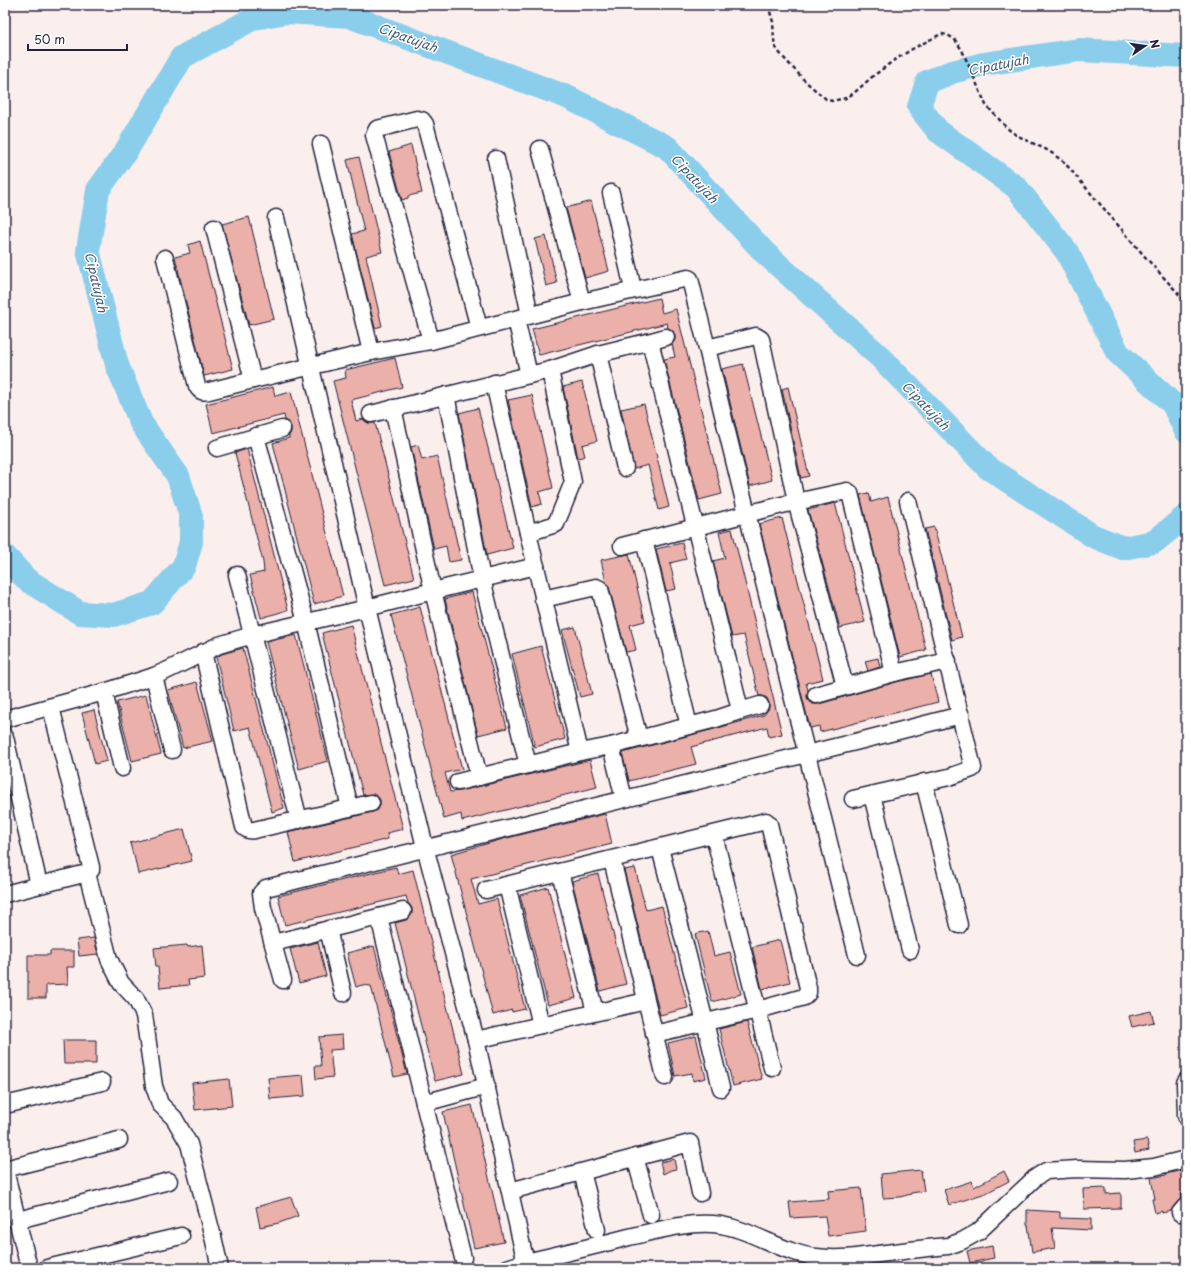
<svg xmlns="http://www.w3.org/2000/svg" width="1191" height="1273" font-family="'Playpen Sans',sans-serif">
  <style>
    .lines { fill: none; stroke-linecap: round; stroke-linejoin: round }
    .river { stroke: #8aceec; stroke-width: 24 }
    .building { fill: #ebb0aa; stroke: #22223b }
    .minor-casing { stroke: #22223b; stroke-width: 19 }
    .path { stroke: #22223b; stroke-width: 2.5; stroke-dasharray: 4 3; stroke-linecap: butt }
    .minor { stroke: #fff; stroke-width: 16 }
    .labels { text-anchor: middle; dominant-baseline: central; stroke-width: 3; stroke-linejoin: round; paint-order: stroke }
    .water-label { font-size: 13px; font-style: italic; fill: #465e79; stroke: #fff }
  </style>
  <rect width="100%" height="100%" fill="#fbefee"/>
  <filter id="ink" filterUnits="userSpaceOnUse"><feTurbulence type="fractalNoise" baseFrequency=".025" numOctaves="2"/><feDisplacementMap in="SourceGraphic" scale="8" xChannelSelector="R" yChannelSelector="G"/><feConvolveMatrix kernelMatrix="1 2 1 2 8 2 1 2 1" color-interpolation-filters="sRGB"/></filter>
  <g filter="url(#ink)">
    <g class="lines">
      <!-- river -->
      <g class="river">
        <polyline points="1186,56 1079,50 983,64 952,72 927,82 919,107 938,131 1016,187 1067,252 1118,353 1173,404 1186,431"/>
        <polyline points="5,556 27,580 80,613 113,615 152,603 184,566 191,542 191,516 178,476 141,423 117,365 88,250 98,190 126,151 182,57 254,18 286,12 349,16 567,97 667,147 765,253 879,356 988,468 1093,536 1123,548 1154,542 1186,516"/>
      </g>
    </g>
    <!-- building -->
    <g class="building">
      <polygon points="411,145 422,193 408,196 408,198 402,200 389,152"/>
      <polygon points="359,157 382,252 366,256 382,326 375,328 352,234 364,231 347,160"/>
      <polygon points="591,201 609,271 585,278 566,208"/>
      <polygon points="249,217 274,319 249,325 222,224"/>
      <polygon points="546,236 557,283 546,286 535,239"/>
      <polygon points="200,241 233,369 204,376 175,257 190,253 188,245"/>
      <polygon points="659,298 662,313 676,309 722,494 699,500 664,359 675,357 672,344 675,340 675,335 673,331 668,328 667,323 539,355 532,329"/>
      <polygon points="395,358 402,387 351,400 356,421 363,419 368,423 375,423 414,578 385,585 333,381 346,378 345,370"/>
      <polygon points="743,364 772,480 750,486 722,369"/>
      <polygon points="582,382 597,441 582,445 585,456 578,458 563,387"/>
      <polygon points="273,387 275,396 291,392 343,596 314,604 273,443 289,438 289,436 291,432 291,427 289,422 285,420 284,415 213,433 206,404"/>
      <polygon points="788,387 809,476 801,478 782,389"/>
      <polygon points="532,395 553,488 539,492 542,504 532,507 508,400"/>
      <polygon points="644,404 669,507 659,510 648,465 634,469 621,409"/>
      <polygon points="478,408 513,548 487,555 459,413"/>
      <polygon points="418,445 422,460 437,456 461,560 449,562 446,546 434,549 411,447"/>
      <polygon points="247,449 288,610 261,618 250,575 264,572 263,562 235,453"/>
      <polygon points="869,493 871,502 888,497 926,650 900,657 860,495"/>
      <polygon points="835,503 865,622 840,628 808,510"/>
      <polygon points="782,518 823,679 806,683 808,690 807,697 809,702 813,704 819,704 896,682 931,674 938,702 820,732 819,726 810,728 759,524"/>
      <polygon points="934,527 962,637 952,640 925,529"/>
      <polygon points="732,529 782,734 769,737 767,727 691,747 696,764 629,781 622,753 718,728 764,715 769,708 769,703 767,698 763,696 759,696 744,635 732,637 713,561 725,558 719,532"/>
      <polygon points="682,543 686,559 670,563 676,589 666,591 656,549"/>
      <polygon points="629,554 645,621 630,625 636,650 626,652 609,587 606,582 601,560"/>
      <polygon points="472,592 507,728 478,735 445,599"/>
      <polygon points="420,607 462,769 445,773 450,792 460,791 590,760 597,787 462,821 461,814 444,819 391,615"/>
      <polygon points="351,625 403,829 387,833 388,839 295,862 288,832 373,812 378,810 380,805 380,800 378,797 374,794 363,795 322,633"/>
      <polygon points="575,627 592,694 580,697 562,630"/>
      <polygon points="296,635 328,761 299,769 266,642"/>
      <polygon points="541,646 565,739 535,747 512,654"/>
      <polygon points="243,648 284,808 272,812 250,727 234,731 216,657 222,654"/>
      <polygon points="878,658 880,667 868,671 865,661"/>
      <polygon points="197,682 213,741 183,748 168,690"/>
      <polygon points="146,695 161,754 132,761 117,702"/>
      <polygon points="94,710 107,761 95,764 82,713"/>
      <polygon points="605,814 612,844 471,879 478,904 497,899 525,1009 512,1012 512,1010 493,1015 451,854 503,839"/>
      <polygon points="184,829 192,861 138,874 134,855 133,855 130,843"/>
      <polygon points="396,867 398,874 413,870 464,1074 435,1081 395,923 406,920 409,918 412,914 412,908 408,903 406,896 285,925 278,896"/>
      <polygon points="635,868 646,910 662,906 688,1008 660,1015 624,870"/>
      <polygon points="598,874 626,984 600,991 572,881"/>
      <polygon points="548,887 576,998 548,1005 520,895"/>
      <polygon points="708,931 714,956 730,952 741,994 712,1002 695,934"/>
      <polygon points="94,938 98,954 79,956 77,940"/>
      <polygon points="780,940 790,982 762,989 752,947"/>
      <polygon points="318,942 326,976 299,983 290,949"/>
      <polygon points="187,945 188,947 202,945 205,978 188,980 189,985 160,988 158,967 156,967 154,948"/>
      <polygon points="374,946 407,1074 394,1077 371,986 362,985 356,987 347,953"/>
      <polygon points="50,951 74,951 74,967 67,967 68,984 46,985 46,998 28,998 28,955 50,955"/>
      <polygon points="1151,1011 1154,1022 1132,1027 1129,1016"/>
      <polygon points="747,1022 762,1079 733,1086 719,1029"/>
      <polygon points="342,1035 343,1049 330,1050 333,1077 316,1079 315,1066 321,1066 319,1037"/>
      <polygon points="696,1036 706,1078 693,1081 692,1073 675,1076 668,1043"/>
      <polygon points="63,1040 96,1040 96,1064 64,1064"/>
      <polygon points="303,1075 305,1096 270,1099 268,1078"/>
      <polygon points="229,1079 232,1106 195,1110 192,1083"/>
      <polygon points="472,1105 504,1242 474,1248 443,1112"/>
      <polygon points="1147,1140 1149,1150 1135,1153 1133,1142"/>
      <polygon points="674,1159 676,1169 671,1170 663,1174 660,1162"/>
      <polygon points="921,1170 924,1191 911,1193 911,1194 900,1197 883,1198 881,1174"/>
      <polygon points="1182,1170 1184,1181 1186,1181 1186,1193 1180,1194 1181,1198 1173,1207 1171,1211 1162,1213 1162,1211 1155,1213 1152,1199 1155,1199 1151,1178 1166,1175 1166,1174"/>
      <polygon points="1004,1171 1009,1181 986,1193 949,1205 944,1190 972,1181 974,1187"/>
      <polygon points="861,1188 866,1231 828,1236 825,1216 791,1218 789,1202 829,1199 828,1191"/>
      <polygon points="1106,1188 1106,1194 1121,1193 1121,1208 1084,1209 1083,1189"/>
      <polygon points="291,1197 298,1216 279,1223 260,1227 256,1207"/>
      <polygon points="1027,1210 1060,1212 1060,1218 1091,1219 1091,1230 1052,1228 1055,1248 1032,1252 1028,1225 1027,1225"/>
      <polygon points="992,1246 994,1258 970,1263 967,1251"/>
    </g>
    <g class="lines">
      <defs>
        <g id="minor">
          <polyline points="540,149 582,302"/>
          <polyline points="496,159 530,315"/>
          <polyline points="611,193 633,289"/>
          <polyline points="276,218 367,608 433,591 536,566"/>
          <polyline points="214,228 253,380"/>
          <path d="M165,258L197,386C200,392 203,392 209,391L253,380L371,352L321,144"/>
          <polyline points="431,341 516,319"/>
          <polyline points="648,342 666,337"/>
          <polyline points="371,352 431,341 374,135 377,129 417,119 422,120 425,124 479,328"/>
          <polyline points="598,354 625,468"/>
          <polyline points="494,383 528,533 580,752"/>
          <polyline points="446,395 482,579 528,765"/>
          <polyline points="393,408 433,591 479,777"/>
          <polyline points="371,414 529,375"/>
          <polyline points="256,436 306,622 350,808"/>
          <polyline points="217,448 282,429"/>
          <polyline points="528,533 556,524 573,482 550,370"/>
          <polyline points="644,540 689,726"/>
          <polyline points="622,546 782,505 847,491 850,493 894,673"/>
          <polyline points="237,575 299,820"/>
          <polyline points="543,599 596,587 600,589 639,738"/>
          <path d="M203,652L244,827C247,830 250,831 254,830L371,803"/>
          <polyline points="154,676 172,750"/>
          <path d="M845,686L796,501L761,339L756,336L707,348C755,551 807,753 857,955"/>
          <polyline points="104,692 122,768"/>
          <polyline points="816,695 894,673 948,661"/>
          <polyline points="740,711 760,705"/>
          <polyline points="5,719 104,692 154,676 166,671 219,645 252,635 367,608 425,847 476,1040 527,1268"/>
          <polyline points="5,737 39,885"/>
          <polyline points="458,782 580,752 611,746"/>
          <polyline points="924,782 959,925"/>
          <polyline points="872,795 910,950"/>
          <polyline points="624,799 611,746 716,719 740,711 739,706 651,345 647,342 598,354 550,370 529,375 516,319 582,302 688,278 690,279 707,348"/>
          <polyline points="853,799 949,777 972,769 973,768 908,501"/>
          <polyline points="714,835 772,1068"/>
          <polyline points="660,848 705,1022 721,1088"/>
          <polyline points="612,860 665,1077"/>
          <polyline points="560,872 595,1012"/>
          <polyline points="87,873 109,959 121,983 136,999 144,1015 154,1086 160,1104 174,1118 189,1144 214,1241 220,1268"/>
          <polyline points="507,885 541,1025"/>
          <polyline points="486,890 766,821 769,824 808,988 808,993 804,997 758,1010 654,1034"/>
          <polyline points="5,894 87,873 91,870 91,867 51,707"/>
          <polyline points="379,917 424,1103 463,1258"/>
          <polyline points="328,929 343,993"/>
          <polyline points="273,943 403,911"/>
          <polyline points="283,980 263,908 261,893 266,888 863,740 961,715"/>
          <polyline points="476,1040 646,1001"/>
          <polyline points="1186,1081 1185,1083 1186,1116"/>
          <polyline points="424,1103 487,1086"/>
          <polyline points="5,1105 102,1082"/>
          <polyline points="635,1157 651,1215"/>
          <polyline points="5,1169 119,1140"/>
          <polyline points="5,1170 29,1268"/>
          <polyline points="582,1172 597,1230"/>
          <polyline points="510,1191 690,1143 700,1193"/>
          <polyline points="1180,1213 1186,1206"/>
          <polyline points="18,1220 169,1181"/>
          <polyline points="47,1268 181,1236"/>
          <path d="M507,1268L526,1262C561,1254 595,1246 629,1237C656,1231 685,1222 713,1224C750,1227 780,1253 816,1257C837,1260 859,1257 879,1254C902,1251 925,1248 948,1246L962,1241L978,1232L1035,1178L1046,1171L1077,1169L1125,1170L1154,1167L1186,1159"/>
        </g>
      </defs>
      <!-- minor casing -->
      <use href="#minor" class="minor-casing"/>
      <!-- path -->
      <polyline class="path" points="768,5 773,22 774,40 776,48 782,56 806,82 826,99 832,101 846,98 854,93 872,77 893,61 914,48 939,35 942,34 948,35 955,40 962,50 986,105 1007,128 1016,135 1049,151 1064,162 1147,259 1186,302"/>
      <!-- minor -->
      <use href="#minor" class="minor"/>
    </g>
  </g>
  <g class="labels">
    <!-- water labels -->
    <g class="water-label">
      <text transform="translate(408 37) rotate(20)">Cipatujah</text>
      <text transform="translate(998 64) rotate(-11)">Cipatujah</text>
      <text transform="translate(695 178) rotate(47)">Cipatujah</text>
      <text transform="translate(97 282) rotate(77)">Cipatujah</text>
      <text transform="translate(926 405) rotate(46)">Cipatujah</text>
    </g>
  </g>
  <!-- margin -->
  <rect width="1191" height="1273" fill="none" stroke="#fff" stroke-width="20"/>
  <rect x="10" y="10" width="1171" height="1253" fill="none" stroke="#22223b" stroke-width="1.5" filter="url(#ink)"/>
  <!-- north arrow -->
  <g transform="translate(1145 46) rotate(77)" stroke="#ffffff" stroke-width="3" paint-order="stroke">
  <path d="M0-3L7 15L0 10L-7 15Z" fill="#22223b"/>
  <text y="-6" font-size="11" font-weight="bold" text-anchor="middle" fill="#22223b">N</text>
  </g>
  <!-- scale -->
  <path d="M28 44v6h99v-6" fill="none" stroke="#22223b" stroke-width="2"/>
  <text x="34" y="44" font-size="12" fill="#22223b" stroke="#ffffff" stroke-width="3" paint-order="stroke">50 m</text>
</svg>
